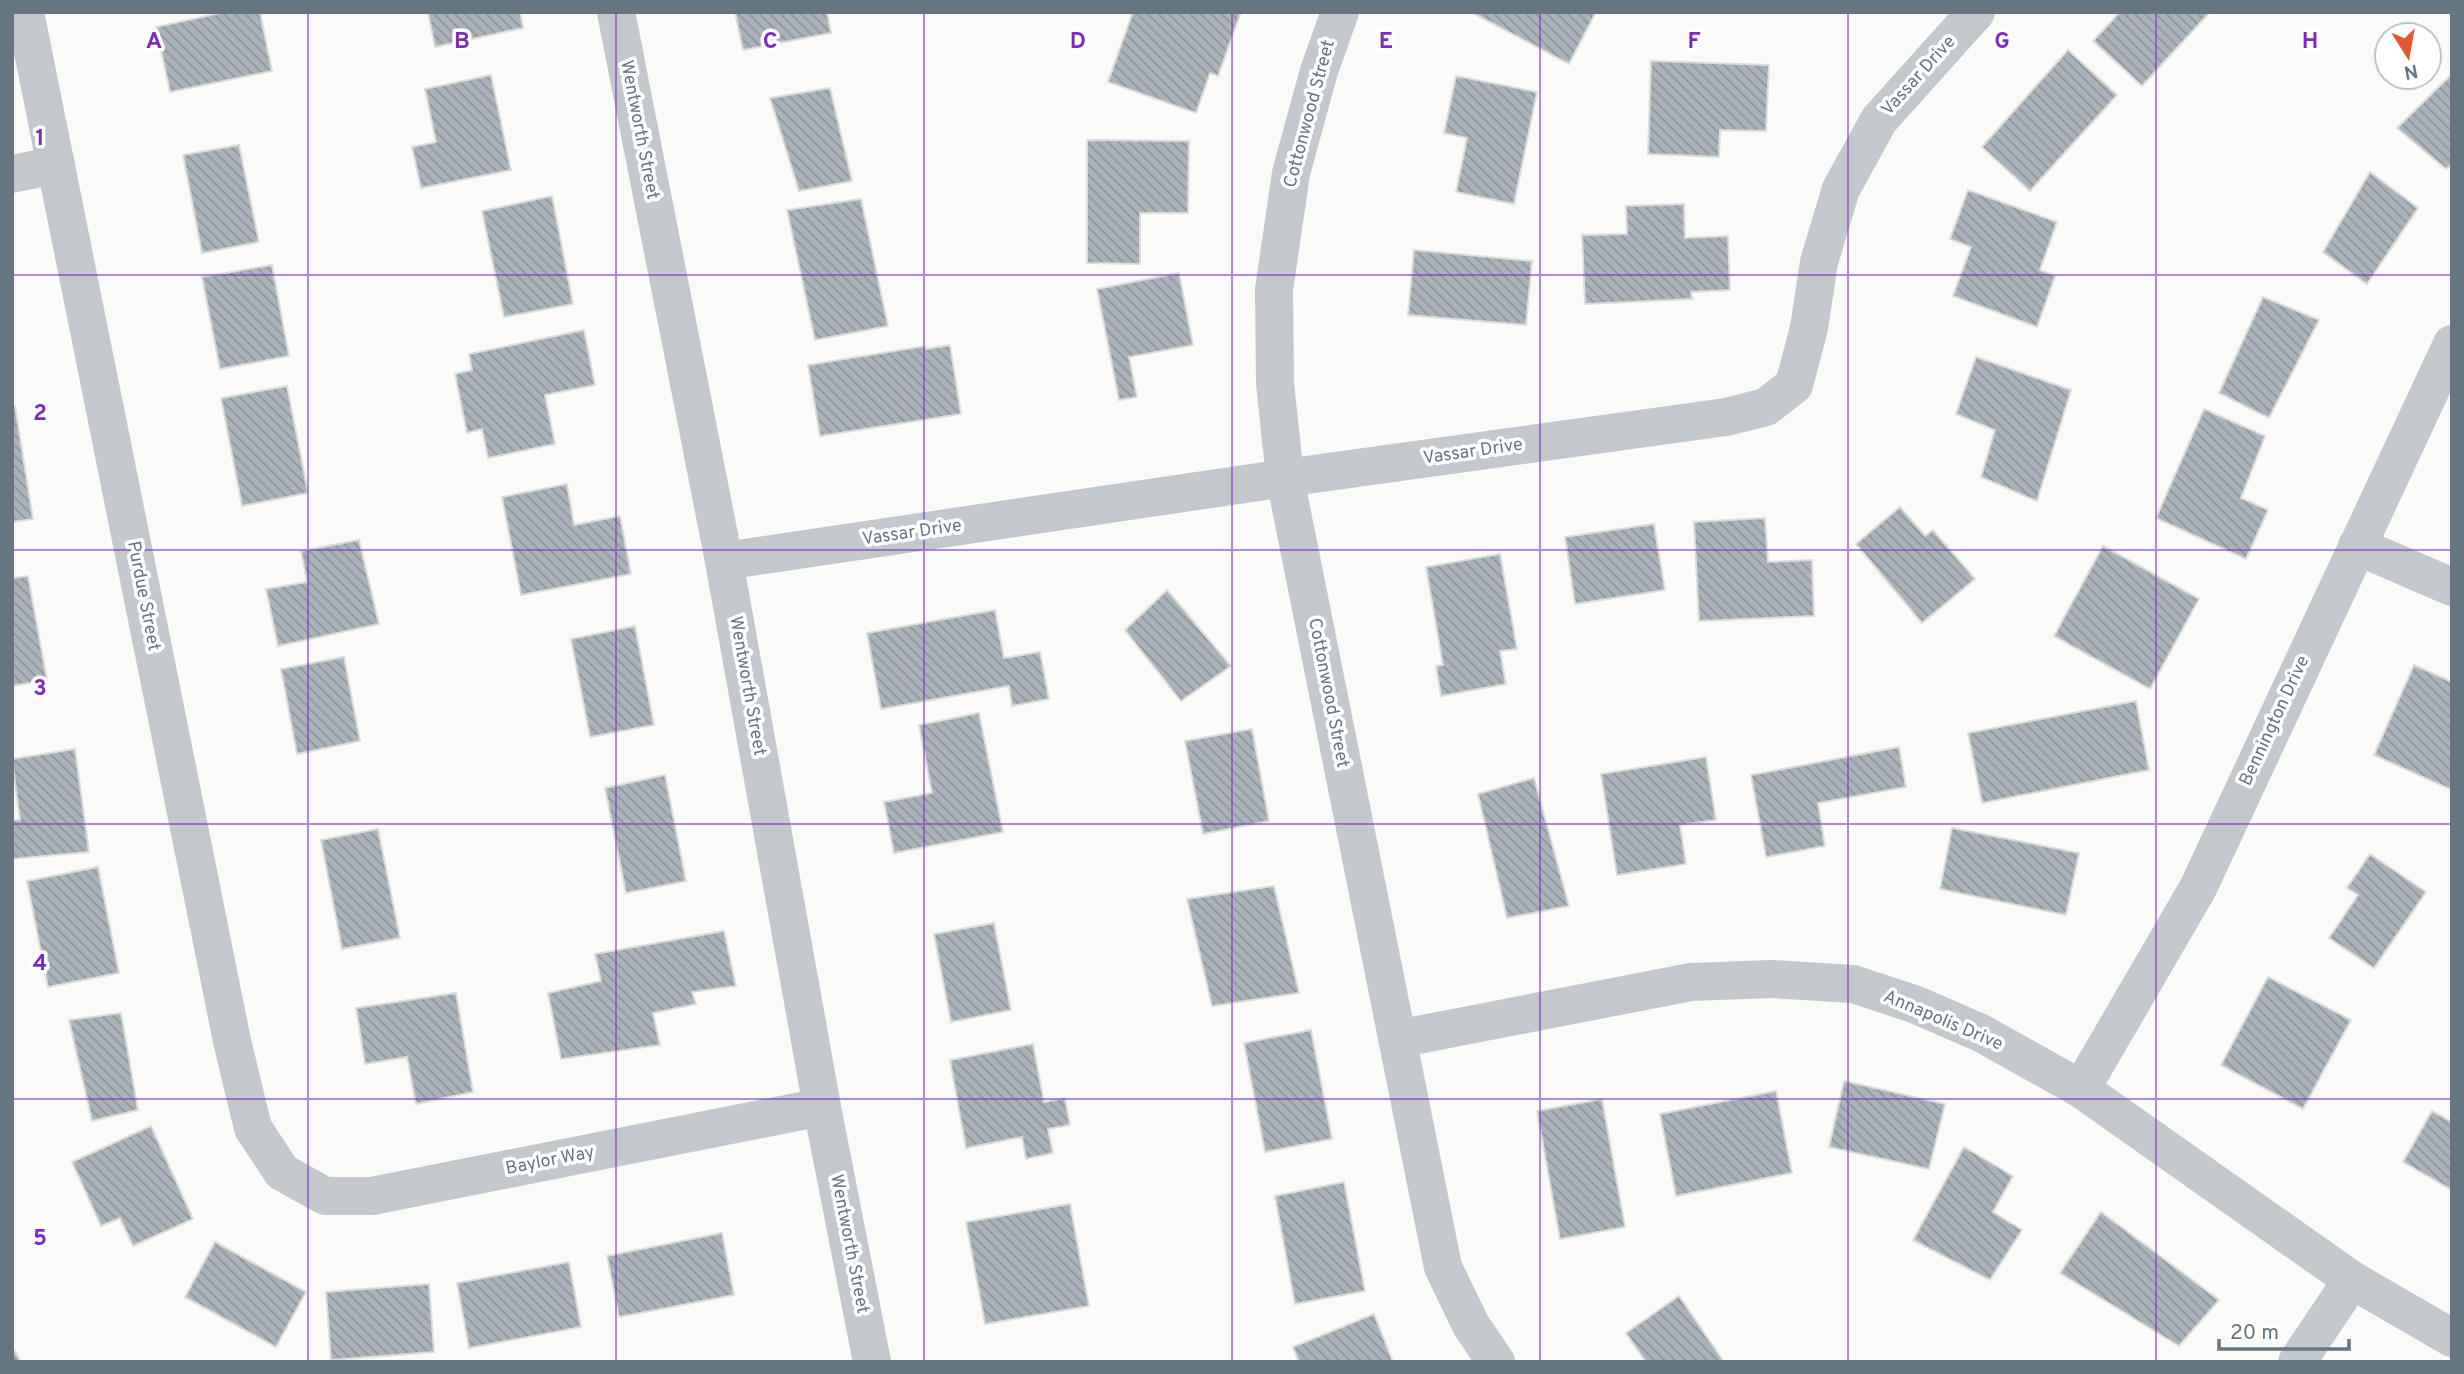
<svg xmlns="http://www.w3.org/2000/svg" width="2464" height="1374" font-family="Overpass,sans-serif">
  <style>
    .building { fill: url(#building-back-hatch); stroke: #dcdcda; stroke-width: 2 }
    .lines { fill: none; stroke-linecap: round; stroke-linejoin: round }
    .minor { stroke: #c3c8cc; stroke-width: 38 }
    .grid { fill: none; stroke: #7b2cbf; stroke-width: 2; stroke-opacity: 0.55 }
    .labels { text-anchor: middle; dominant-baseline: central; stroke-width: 7; stroke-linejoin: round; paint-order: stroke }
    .street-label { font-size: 18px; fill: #657683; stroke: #fff }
    .grid-label { font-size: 23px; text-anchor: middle; font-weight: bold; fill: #7b2cbf; stroke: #fff; stroke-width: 7; stroke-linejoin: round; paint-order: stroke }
  </style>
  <defs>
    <pattern id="building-back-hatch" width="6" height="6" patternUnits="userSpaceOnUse" patternTransform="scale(1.75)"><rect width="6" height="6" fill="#aab3b9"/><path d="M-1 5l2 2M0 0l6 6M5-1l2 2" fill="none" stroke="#8e969c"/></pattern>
  </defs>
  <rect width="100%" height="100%" fill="#fafaf8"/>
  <!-- building -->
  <g class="building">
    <polygon points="225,12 260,12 272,71 170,92 156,27"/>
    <polygon points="428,12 520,12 523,28 435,47"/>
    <polygon points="735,12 827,12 831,33 743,50"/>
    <polygon points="1133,12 1241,12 1218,76 1210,73 1196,113 1108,82"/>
    <polygon points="1471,12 1596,12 1569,64"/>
    <polygon points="2120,12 2210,12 2142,86 2093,41"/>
    <polygon points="2068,50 2117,95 2030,191 1982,147"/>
    <polygon points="1651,61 1769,65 1766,131 1720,130 1719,157 1648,154"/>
    <polygon points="2452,74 2452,164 2446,169 2397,128"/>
    <polygon points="491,75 511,170 421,188 412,147 436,142 425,89"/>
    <polygon points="1456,76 1537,92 1514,204 1456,192 1467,138 1444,133"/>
    <polygon points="830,88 852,181 799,191 770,98"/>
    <polygon points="1087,140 1189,141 1188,213 1140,213 1140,264 1087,263"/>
    <polygon points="239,145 259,242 202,253 183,155"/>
    <polygon points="2370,172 2418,208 2367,284 2323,252"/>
    <polygon points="1968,190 2057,222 2040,270 2055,276 2037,327 1953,296 1971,247 1950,239"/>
    <polygon points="552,196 573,304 504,317 482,211"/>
    <polygon points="861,199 888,326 815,340 787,210"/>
    <polygon points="1684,204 1685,238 1728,236 1730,290 1691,292 1692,299 1585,304 1582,235 1627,234 1626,206"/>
    <polygon points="1414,250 1532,261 1526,325 1408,315"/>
    <polygon points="272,265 289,356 220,369 202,277"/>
    <polygon points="1179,273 1193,345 1129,357 1137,397 1119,400 1097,289"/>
    <polygon points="2263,297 2319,320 2269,418 2219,393"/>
    <polygon points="584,330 595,385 545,395 555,444 488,458 482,429 467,433 455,374 472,370 469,354"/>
    <polygon points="950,345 961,414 820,436 808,365 925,346 926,349"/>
    <polygon points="1976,357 2071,390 2037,501 1981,477 1995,430 1956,414"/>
    <polygon points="287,386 308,493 242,506 221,398"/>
    <polygon points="12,406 15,406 33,519 12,522"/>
    <polygon points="2204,409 2265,436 2241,498 2268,510 2246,559 2156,518"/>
    <polygon points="567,484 574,525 620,516 631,574 521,595 502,497"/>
    <polygon points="1900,507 1925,536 1933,530 1975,579 1922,623 1856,544"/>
    <polygon points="1765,518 1768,562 1812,560 1814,616 1699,621 1694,522"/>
    <polygon points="1654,524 1665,590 1575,604 1565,537"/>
    <polygon points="359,540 379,624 278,646 266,589 307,582 301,551"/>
    <polygon points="2103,546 2199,599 2150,689 2054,636"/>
    <polygon points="1500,554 1517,649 1500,651 1506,684 1441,696 1436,666 1443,665 1426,567"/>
    <polygon points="28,576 47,680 12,686 12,578"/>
    <polygon points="1167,590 1231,666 1181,701 1125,630"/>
    <polygon points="995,610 1004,658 1040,652 1049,699 1012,706 1009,686 881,709 867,633"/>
    <polygon points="635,626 654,725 590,737 571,639"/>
    <polygon points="344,657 360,741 297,754 281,669"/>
    <polygon points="2414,665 2452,682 2452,790 2374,755"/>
    <polygon points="2136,701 2149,770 1982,803 1968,733"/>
    <polygon points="979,713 1003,832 894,853 884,802 932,793 919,725"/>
    <polygon points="1252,729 1269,821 1203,834 1185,741"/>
    <polygon points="1899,747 1906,787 1818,803 1825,846 1766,857 1751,775"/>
    <polygon points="75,749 89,852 12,859 12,820 20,820 12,759"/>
    <polygon points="1706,757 1716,820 1680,825 1686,864 1617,875 1601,774"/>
    <polygon points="665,775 686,881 626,893 605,788"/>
    <polygon points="1534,778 1569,906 1507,918 1478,794"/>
    <polygon points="1952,828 2079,853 2066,915 1940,889"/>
    <polygon points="378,829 400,938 342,949 321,840"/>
    <polygon points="2370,854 2426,892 2374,968 2329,938 2358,895 2347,888"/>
    <polygon points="98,867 119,973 48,987 27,881"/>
    <polygon points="1274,886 1299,993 1212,1006 1187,899"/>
    <polygon points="994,923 1011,1010 951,1022 934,934"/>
    <polygon points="724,931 736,986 692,992 696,1004 653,1013 660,1045 561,1059 548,993 601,981 595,954"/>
    <polygon points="2268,977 2351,1020 2303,1109 2221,1065"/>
    <polygon points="456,993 473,1092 416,1104 407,1057 365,1064 356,1008"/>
    <polygon points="121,1013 138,1110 92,1121 69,1020"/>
    <polygon points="1311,1030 1332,1139 1265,1152 1244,1043"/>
    <polygon points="1033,1044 1044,1102 1065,1098 1070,1125 1048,1129 1053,1153 1026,1159 1022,1137 966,1148 950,1060"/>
    <polygon points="1844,1081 1945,1104 1929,1169 1829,1147"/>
    <polygon points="1776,1091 1792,1173 1676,1196 1660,1114"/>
    <polygon points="1602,1099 1625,1227 1560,1239 1537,1111"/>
    <polygon points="2432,1111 2452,1122 2452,1190 2403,1162"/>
    <polygon points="151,1126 193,1219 133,1246 120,1218 101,1226 72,1162"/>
    <polygon points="1964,1147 2013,1176 1993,1212 2022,1230 1990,1280 1913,1240"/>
    <polygon points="1344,1182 1365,1291 1295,1304 1275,1196"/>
    <polygon points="1070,1204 1089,1306 985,1324 966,1222"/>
    <polygon points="2101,1212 2219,1300 2179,1346 2060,1273"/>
    <polygon points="722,1233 734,1295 619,1317 607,1256"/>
    <polygon points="215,1242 306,1292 276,1347 185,1297"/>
    <polygon points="569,1262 581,1327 469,1348 457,1283"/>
    <polygon points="429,1284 434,1352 331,1360 326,1292"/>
    <polygon points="1679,1296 1724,1362 1646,1362 1626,1333"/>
    <polygon points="1374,1314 1393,1362 1299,1362 1293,1347"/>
    <polygon points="12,1347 21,1362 12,1362"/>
  </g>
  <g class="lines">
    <!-- minor -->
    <g class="minor">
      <polyline points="25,12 232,1041 253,1128 282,1172 325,1196 372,1196 822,1107"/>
      <polyline points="616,12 724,561 822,1107 872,1362"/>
      <polyline points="1340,12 1319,71 1291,173 1274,290 1275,383 1285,478 1443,1267 1471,1325 1496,1362"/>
      <polyline points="12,174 56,165"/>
      <polyline points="2357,546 2452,587"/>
      <polyline points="724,561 1285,478 1726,417 1766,407 1794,385 1809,328 1819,262 1841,189 1879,120 1976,12"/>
      <polyline points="1397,1039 1691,982 1772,979 1853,984 1914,1004 1981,1033 2081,1089 2352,1280 2452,1338"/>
      <polyline points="2081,1089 2198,888 2452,344"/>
      <polyline points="2297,1362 2352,1280"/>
    </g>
  </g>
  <!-- grid -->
  <path class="grid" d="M308,12V1362M616,12V1362M924,12V1362M1232,12V1362M1540,12V1362M1848,12V1362M2156,12V1362M12,275H2452M12,550H2452M12,824H2452M12,1099H2452"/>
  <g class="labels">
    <!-- street labels -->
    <g class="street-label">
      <text transform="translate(1919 76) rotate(-48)">Vassar Drive</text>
      <text transform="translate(1310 114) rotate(-75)">Cottonwood Street</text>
      <text transform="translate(639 130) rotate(79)">Wentworth Street</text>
      <text transform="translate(1473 452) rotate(-8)">Vassar Drive</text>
      <text transform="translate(912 533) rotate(-8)">Vassar Drive</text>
      <text transform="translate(143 596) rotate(79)">Purdue Street</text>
      <text transform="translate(747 686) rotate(80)">Wentworth Street</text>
      <text transform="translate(1328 693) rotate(79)">Cottonwood Street</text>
      <text transform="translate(2275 721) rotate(-65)">Bennington Drive</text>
      <text transform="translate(1943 1021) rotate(23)">Annapolis Drive</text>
      <text transform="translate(550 1161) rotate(-11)">Baylor Way</text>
      <text transform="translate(849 1244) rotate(79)">Wentworth Street</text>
    </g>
  </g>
  <g class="grid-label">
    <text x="154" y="48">A</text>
    <text x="462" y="48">B</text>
    <text x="770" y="48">C</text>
    <text x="1078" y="48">D</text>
    <text x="1386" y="48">E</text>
    <text x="1694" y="48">F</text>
    <text x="2002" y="48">G</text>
    <text x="2310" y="48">H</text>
    <text x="40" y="145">1</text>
    <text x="40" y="420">2</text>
    <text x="40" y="695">3</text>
    <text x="40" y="970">4</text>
    <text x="40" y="1245">5</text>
  </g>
  <!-- border -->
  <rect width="2464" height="1374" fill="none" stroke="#657683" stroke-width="28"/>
  <!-- north arrow -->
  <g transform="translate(2408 56) rotate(169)"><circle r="33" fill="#ffffff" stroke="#c1c8cd" stroke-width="2"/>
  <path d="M0-5L12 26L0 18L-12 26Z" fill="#e4572e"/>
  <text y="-10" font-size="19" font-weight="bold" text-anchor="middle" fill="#657683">N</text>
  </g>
  <!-- scale -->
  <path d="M2219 1339v10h130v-10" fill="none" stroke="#657683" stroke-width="3.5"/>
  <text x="2230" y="1339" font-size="21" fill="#657683" stroke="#ffffff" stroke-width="5" paint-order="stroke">20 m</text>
</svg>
